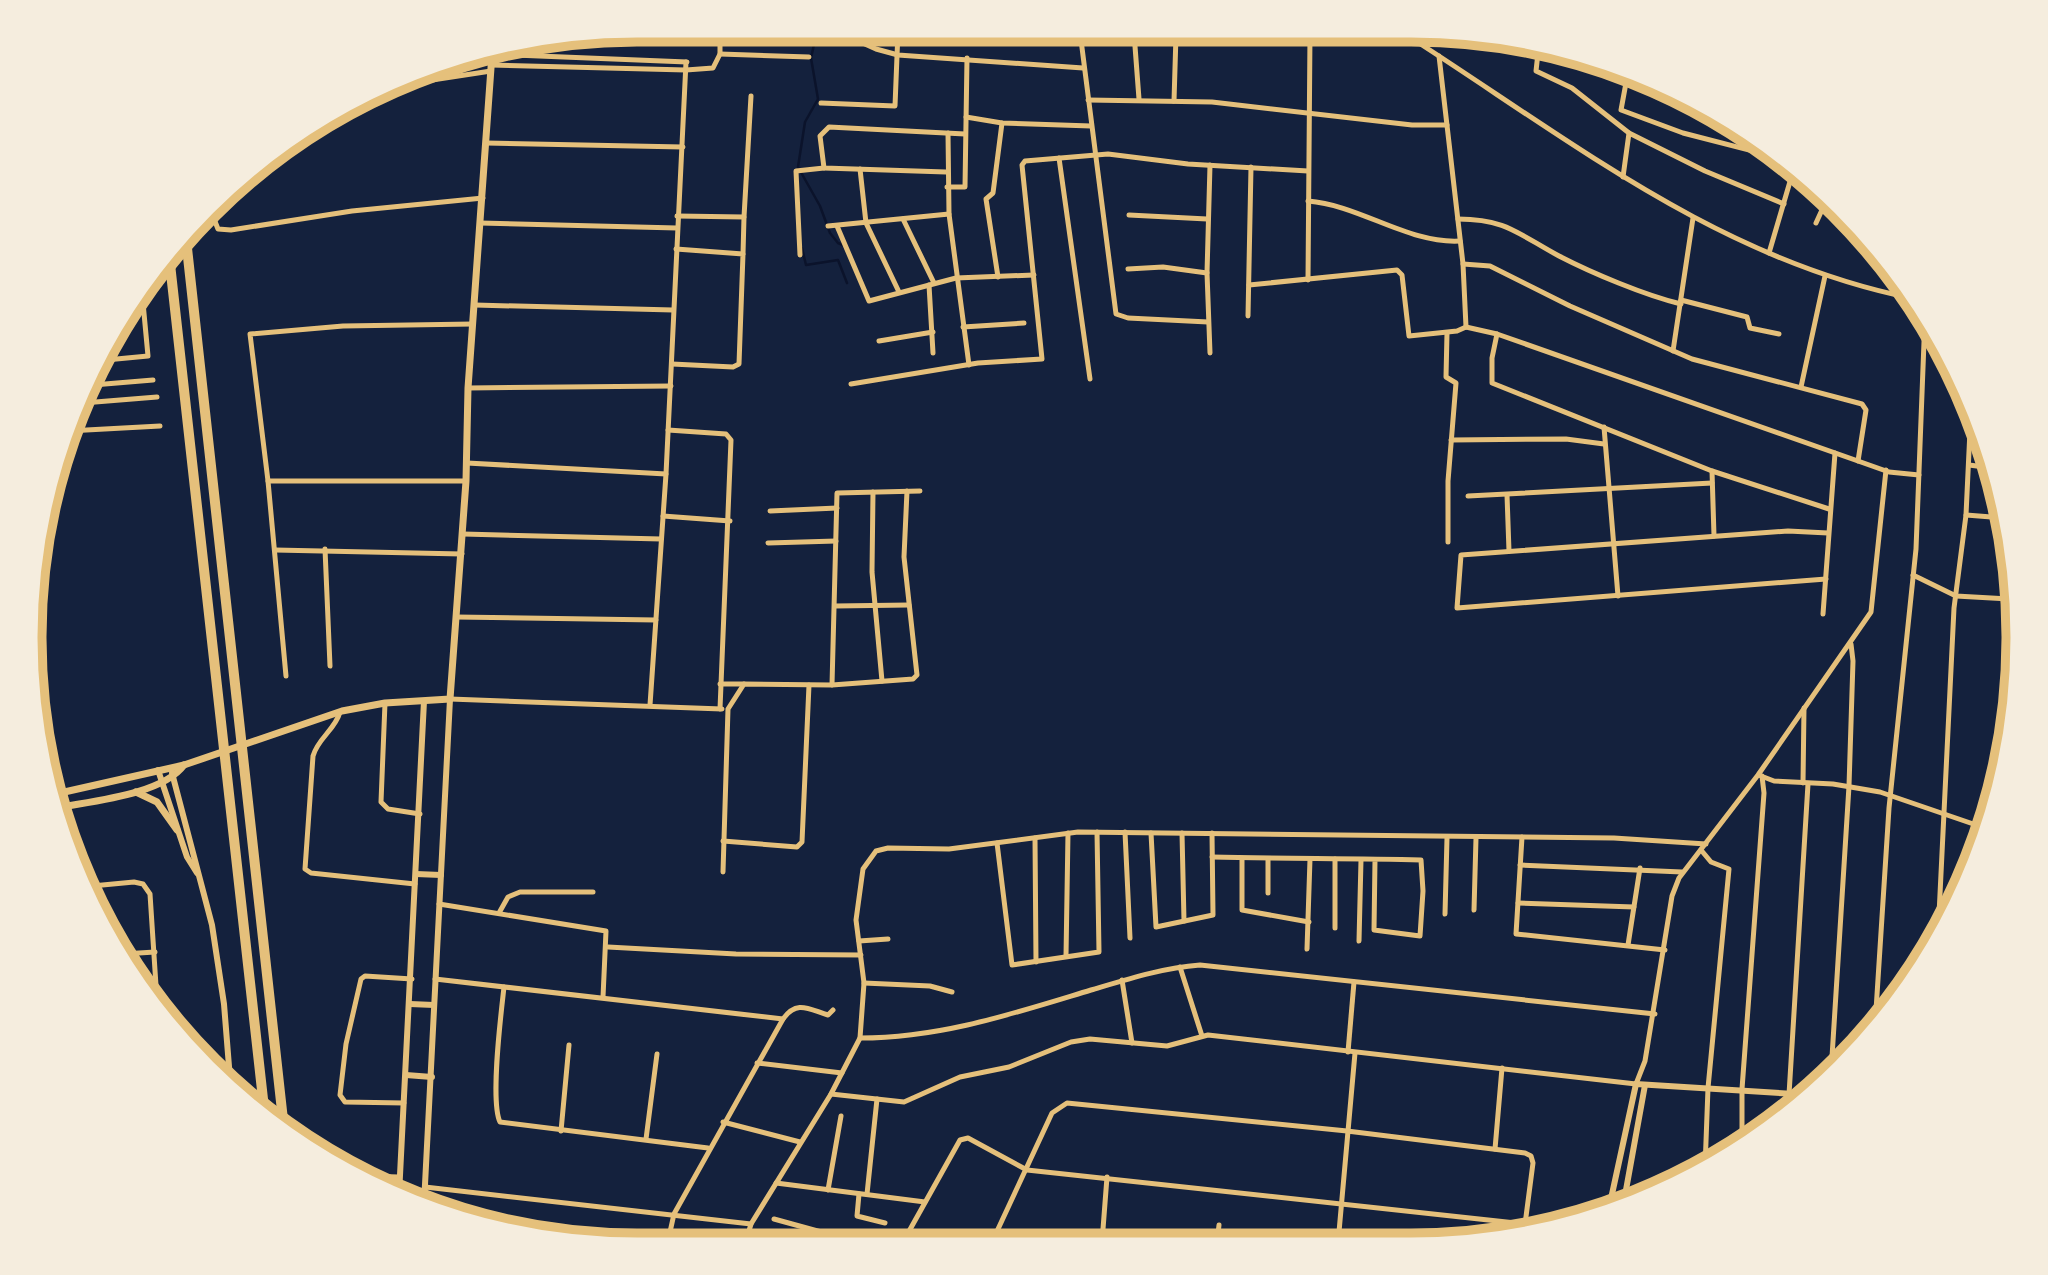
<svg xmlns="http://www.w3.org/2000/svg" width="2048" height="1275" font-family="'DM Sans',sans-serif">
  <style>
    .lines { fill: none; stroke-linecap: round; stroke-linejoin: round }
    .stream { stroke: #0b132b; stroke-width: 2.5 }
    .minor { stroke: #e5c07b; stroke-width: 5 }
    .tertiary { stroke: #e5c07b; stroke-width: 6 }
    .secondary { stroke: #e5c07b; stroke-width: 7 }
    .motorway { stroke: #e5c07b; stroke-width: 10 }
    .rim { fill: none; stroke: #e5c07b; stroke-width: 9 }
  </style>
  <rect width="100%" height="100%" fill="#14213d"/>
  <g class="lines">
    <!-- stream -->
    <g class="stream">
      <polyline points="817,31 811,58 818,99 805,122 798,167 820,206 830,233 838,243 845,246"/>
      <polyline points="802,248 806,265 838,260 847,283"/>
    </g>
    <!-- minor -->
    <g class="minor">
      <polyline points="836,31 876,49 898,55 1083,68"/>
      <polyline points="1080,32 1116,314 1128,318 1208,322"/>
      <polyline points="1134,33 1139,99"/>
      <path d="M1405,34C1568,138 1717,259 1911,298"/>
      <polyline points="1530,53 1567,56"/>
      <polyline points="1538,53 1536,71 1572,88 1629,133"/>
      <polyline points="492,54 687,62"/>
      <polyline points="720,54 809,57"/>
      <polyline points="1439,56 1463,264 1466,327"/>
      <polyline points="491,65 686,70 713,68 720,54 720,30"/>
      <polyline points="1628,72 1621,110 1683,133 1784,159"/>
      <polyline points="393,86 491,71"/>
      <polyline points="1088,100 1212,102 1412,125 1447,125"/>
      <polyline points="1174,101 1176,35"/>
      <polyline points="821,103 895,106 898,31"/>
      <polyline points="966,117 1002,123 1091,126"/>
      <polyline points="948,133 949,214 969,365"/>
      <polyline points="486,143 683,147"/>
      <polyline points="1059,158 1090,379"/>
      <polyline points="1210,165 1207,273 1210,353"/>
      <polyline points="860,169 866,223 899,292"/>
      <polyline points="946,172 824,168 820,136 829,127 965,134"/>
      <polyline points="1623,177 1629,133 1705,171 1784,204"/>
      <polyline points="947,187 965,187 967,58"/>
      <path d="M1308,201C1360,205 1408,244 1460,241"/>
      <polyline points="212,214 218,229 231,230 352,211 483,198"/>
      <polyline points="1129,215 1207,219"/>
      <polyline points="677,216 744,217 751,96"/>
      <polyline points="903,219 934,283"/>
      <path d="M1458,219C1506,219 1518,234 1559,256C1592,273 1644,295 1681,304"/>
      <polyline points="480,223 677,228"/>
      <polyline points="1816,223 1827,199"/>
      <polyline points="828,226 949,214"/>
      <polyline points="837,226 869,301 956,278 1034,275"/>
      <polyline points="1769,253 1794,168"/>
      <polyline points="743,254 744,217"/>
      <polyline points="800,255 796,171 824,168"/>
      <polyline points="1463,264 1490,266 1570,306 1692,359 1862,404 1866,410 1858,461"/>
      <polyline points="1128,269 1163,267 1207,273"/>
      <polyline points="998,277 986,199 993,193 1002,123"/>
      <polyline points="1308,280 1310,34"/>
      <polyline points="929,285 933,353"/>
      <polyline points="1249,285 1397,270 1402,275 1409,336 1457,331 1466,327"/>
      <polyline points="1681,300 1747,317 1750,328 1779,334"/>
      <polyline points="475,305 673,310"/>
      <polyline points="1248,316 1251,167"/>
      <polyline points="963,327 1024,323"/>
      <polyline points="1466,327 1497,334 1858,461 1889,472 1919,475"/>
      <polyline points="1447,333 1446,377 1456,383 1448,481 1448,542"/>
      <polyline points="1497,334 1492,358 1492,383 1712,471 1829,509"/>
      <polyline points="879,341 933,332"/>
      <polyline points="1673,351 1693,218"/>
      <polyline points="106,360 148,356 142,292"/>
      <polyline points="672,364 733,367 739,364 743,254 676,249"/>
      <polyline points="851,384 978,363 1042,359 1022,165 1025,161 1108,154 1188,164 1308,171"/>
      <polyline points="93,385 153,380"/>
      <polyline points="1801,387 1825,276"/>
      <polyline points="468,388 671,386"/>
      <polyline points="83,403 157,397"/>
      <polyline points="1604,427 1618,596"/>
      <polyline points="668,430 726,434 731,440 720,709"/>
      <polyline points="68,431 160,426"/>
      <polyline points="1451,440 1566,439 1604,444"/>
      <polyline points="467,463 666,474"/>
      <polyline points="1969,465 1992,468"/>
      <polyline points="1712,471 1714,536"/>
      <polyline points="268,481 466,481"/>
      <polyline points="873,492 872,572 882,681"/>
      <polyline points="1507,495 1509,551"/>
      <polyline points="1468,496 1712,483"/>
      <polyline points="770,511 837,508"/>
      <polyline points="1966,515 2004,518"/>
      <polyline points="663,516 730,521"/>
      <polyline points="463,534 661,539"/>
      <polyline points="768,543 836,541"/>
      <polyline points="325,549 330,666"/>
      <polyline points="275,550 462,554"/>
      <polyline points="1913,575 1956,596 2009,599"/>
      <polyline points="1826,579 1457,608 1461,555 1788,531 1828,533"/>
      <polyline points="835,606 909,605"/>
      <polyline points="1823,614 1835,453"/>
      <polyline points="456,617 656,620"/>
      <polyline points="286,676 268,481 250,334 343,326 473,324"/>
      <polyline points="720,684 744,684"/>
      <polyline points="832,685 837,493 920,491"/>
      <polyline points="450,699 722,709"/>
      <polyline points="385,703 381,802 388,809 420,814"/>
      <polyline points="650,705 666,474 686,62"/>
      <path d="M340,712C335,730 318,738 313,756L305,869L311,873L415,884"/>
      <polyline points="2004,756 2005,666 2013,557"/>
      <polyline points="1761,776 1774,781 1833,784 1880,792 1985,828"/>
      <polyline points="1803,783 1804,708"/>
      <polyline points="1125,832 1130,938"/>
      <polyline points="1151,833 1156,927 1213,915 1212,833"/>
      <polyline points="1182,833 1184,921"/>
      <polyline points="1522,837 1516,934 1665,950"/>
      <polyline points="1035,838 1036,962"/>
      <polyline points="723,841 797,847 802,842 809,685"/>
      <polyline points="997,843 1012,965 1099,952 1097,832"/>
      <polyline points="1701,850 1711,862 1729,869 1708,1088 1705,1168"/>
      <path d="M1212,857C1281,859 1351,858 1421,860L1423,891L1420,936L1374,930L1375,860"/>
      <polyline points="1242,858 1242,910 1309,922"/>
      <polyline points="1520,865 1682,872"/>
      <polyline points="723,872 728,709 744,684 832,685 913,679 917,675 904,557 907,491"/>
      <polyline points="92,886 134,882 143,884 150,894 157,1001"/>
      <polyline points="1268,893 1268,859"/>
      <polyline points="1518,903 1634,907"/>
      <polyline points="439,904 606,931 603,997"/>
      <polyline points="1474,910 1476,838"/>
      <polyline points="499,913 508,897 520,892 593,892"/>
      <polyline points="1445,914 1447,838"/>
      <polyline points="1335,928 1335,859"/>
      <polyline points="1938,935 1954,608 1966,515 1971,409"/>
      <polyline points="859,941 888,939"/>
      <polyline points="1359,941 1361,860"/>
      <polyline points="1628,945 1640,868"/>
      <polyline points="608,947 736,954 861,955"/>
      <polyline points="1307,949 1310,859"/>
      <polyline points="123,954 155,952"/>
      <polyline points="1066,956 1068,833"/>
      <polyline points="1180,967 1202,1036"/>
      <polyline points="435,979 783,1019"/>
      <polyline points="1122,980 1132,1043"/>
      <polyline points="864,983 930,986 952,992"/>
      <path d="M504,987C501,1014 490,1101 500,1122L708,1148"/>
      <polyline points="1875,1026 1889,808 1916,549 1925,316"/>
      <path d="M860,1038C941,1038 1015,1013 1091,990C1128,979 1162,968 1200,965L1655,1014"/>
      <polyline points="1348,1052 1354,982"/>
      <polyline points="757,1063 842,1073"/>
      <polyline points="1831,1073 1849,786 1853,661 1851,644"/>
      <polyline points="831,1094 904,1102 960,1077 1009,1067 1071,1042 1090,1039 1167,1046 1208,1035 1636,1084 1645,1061 1672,896 1679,878 1758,775 1871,612 1886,470"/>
      <polyline points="404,1103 345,1102 340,1095 346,1044 361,979 365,976 412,979"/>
      <polyline points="1788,1111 1808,784"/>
      <polyline points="723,1122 800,1142"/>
      <polyline points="561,1131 569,1045"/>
      <polyline points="646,1139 657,1054"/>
      <polyline points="1742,1144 1742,1089 1764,793 1762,776"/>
      <polyline points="1495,1149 1502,1068"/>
      <polyline points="365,1176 399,1177"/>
      <polyline points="776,1183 925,1202"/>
      <polyline points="425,1187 751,1224"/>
      <polyline points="828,1190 841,1116"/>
      <polyline points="859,1194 857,1216 885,1223"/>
      <polyline points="867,1194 877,1099"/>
      <polyline points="774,1219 854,1241"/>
      <polyline points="995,1236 1044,1242"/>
      <path d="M668,1241L674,1214L783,1019C797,1000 808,1009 828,1015L833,1010"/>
      <polyline points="746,1241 751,1224 831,1094 860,1038 864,983 856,920 863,869 876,851 888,848 949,849 1078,832 1614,838 1706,844"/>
      <polyline points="903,1242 960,1140 968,1138 1027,1170 1525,1224"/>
      <polyline points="992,1242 1052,1113 1067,1103 1347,1131 1525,1153 1531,1156 1533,1163 1524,1232"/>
      <polyline points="1102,1242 1107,1177"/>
      <polyline points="1217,1243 1219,1225"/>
      <polyline points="1338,1243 1355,1053"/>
    </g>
    <!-- tertiary -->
    <g class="tertiary">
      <polyline points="158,770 187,857 197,873"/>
      <polyline points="172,773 212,925 224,1004 230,1079"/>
      <polyline points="416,874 441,875"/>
      <polyline points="410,1004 434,1005"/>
      <polyline points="406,1075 432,1077"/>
      <polyline points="399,1195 424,701"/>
      <polyline points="1624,1201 1645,1085"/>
      <polyline points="424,1204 450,699"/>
      <polyline points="1609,1208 1636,1084 1811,1095"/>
    </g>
    <!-- secondary -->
    <g class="secondary">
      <polyline points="136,792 157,802 177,830"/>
      <polyline points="51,795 184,765 342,711 385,703 450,699 466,481 468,388 492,54"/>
      <path d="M56,808C91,801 162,795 184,765"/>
    </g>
    <!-- motorway -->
    <g class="motorway">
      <polyline points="186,239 284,1129"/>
      <polyline points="169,255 265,1117"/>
    </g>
  </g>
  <!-- crop -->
  <path d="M0 0H2048V1275H0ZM637 42H1411A595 595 0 0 1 2006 637V638A595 595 0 0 1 1411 1233H637A595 595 0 0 1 42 638V637A595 595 0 0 1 637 42Z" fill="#f5edde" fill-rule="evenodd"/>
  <path class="rim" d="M637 42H1411A595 595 0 0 1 2006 637V638A595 595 0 0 1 1411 1233H637A595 595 0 0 1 42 638V637A595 595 0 0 1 637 42Z"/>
</svg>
